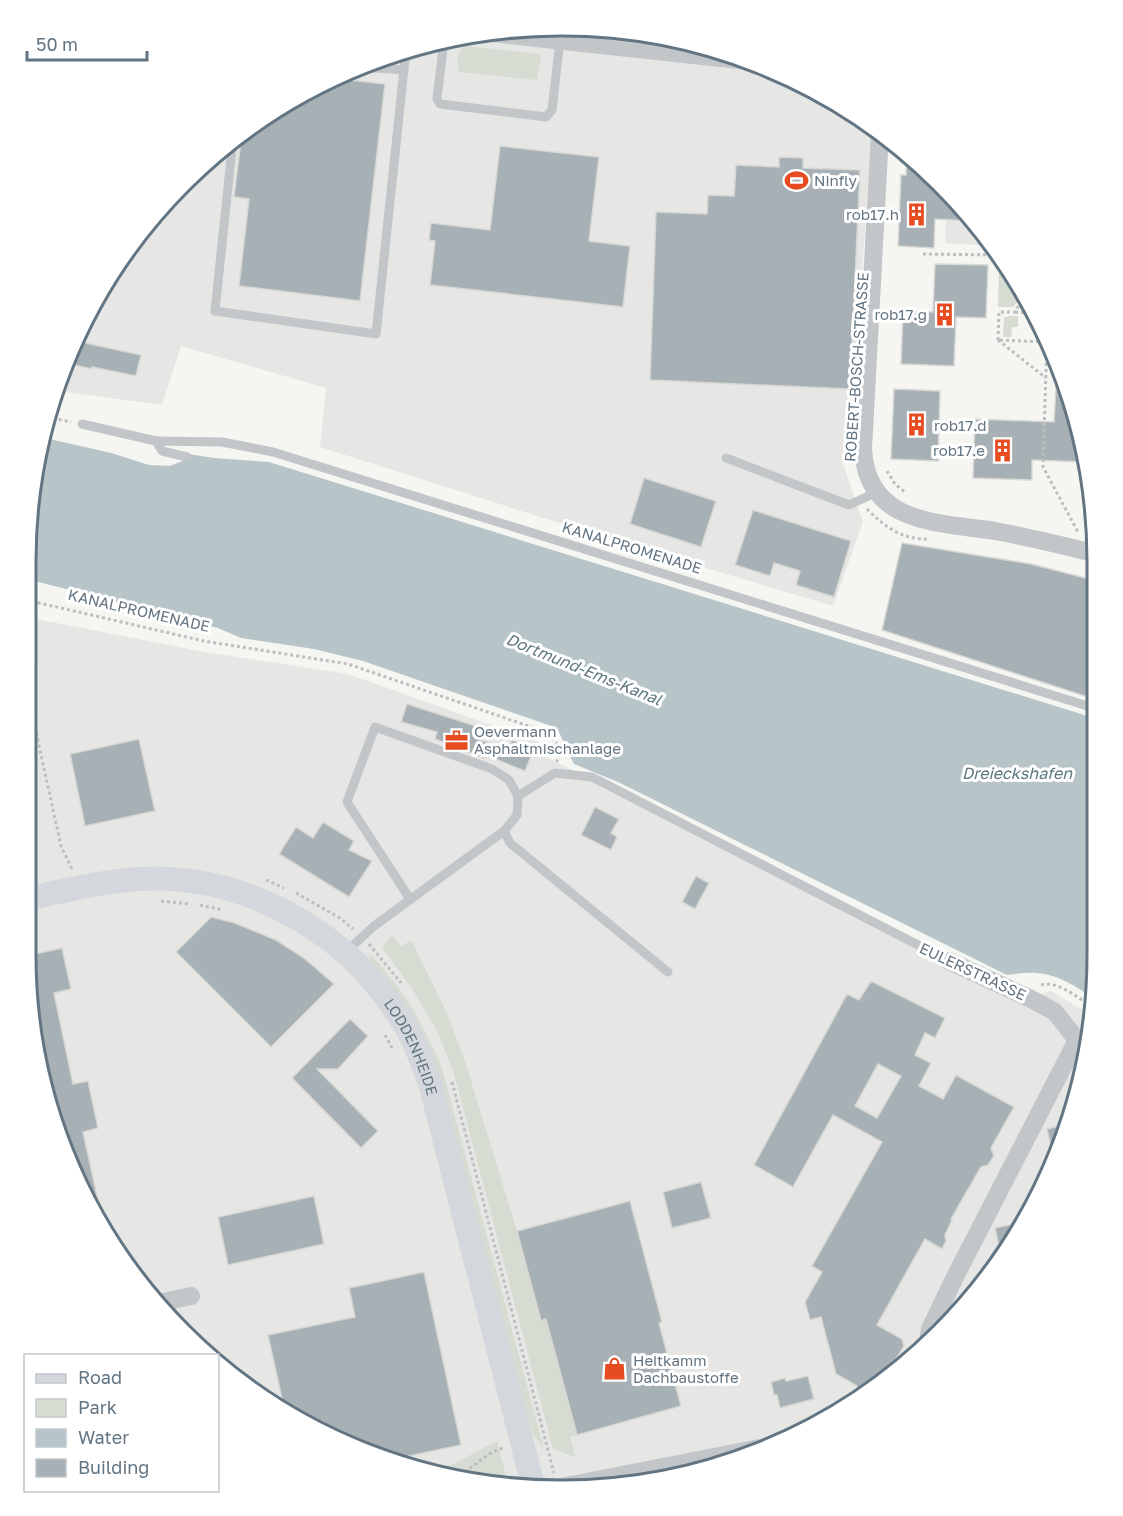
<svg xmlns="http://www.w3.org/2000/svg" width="1123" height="1516" font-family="'Golos Text',sans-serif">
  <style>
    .built { fill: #e6e7e5 }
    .green { fill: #d6dcd2 }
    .water { fill: #b8c5c8 }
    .building { fill: #a7b0b5; stroke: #d7d7d4; stroke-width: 1.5; fill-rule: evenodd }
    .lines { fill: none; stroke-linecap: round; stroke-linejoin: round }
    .path { stroke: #bcbec0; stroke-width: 3; stroke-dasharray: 3 3; stroke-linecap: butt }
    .lane { stroke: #c2c6c9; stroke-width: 9 }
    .street { stroke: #c2c6c9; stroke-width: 18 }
    .secondary { stroke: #d4d8dc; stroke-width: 24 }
    .labels { text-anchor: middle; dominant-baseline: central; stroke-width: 6; stroke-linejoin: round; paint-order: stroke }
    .poi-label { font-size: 15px; fill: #637583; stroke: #fff; text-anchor: start }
    .street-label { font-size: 15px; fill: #637583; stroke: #fff }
    .water-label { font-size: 16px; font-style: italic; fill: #5f7780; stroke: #fff }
    .rim { fill: none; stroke: #637583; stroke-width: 3 }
  </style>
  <rect width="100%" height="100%" fill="#f5f5f1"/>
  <!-- built -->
  <g class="built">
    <polygon points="527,27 632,30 734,54 830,97 872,128 856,358 842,461 863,522 833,606 619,542 320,447 326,388 181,346 162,405 58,391 116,263 235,136 325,81 423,44"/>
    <polygon points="947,193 987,235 991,246 945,243"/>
    <polygon points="26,617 205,652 348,674 536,741 548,747 549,753 546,757 953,957 1041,994 1051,991 1091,1015 1069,1126 1026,1222 964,1308 888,1380 766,1450 597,1489 457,1480 324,1435 218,1364 218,1356 206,1355 97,1223 44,1094 26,954"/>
  </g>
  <!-- green -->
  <g class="green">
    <path d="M466,46L539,54L541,58L537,80L459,72C456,64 458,55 461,48Z"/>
    <polygon points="1002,262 1022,296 1013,307 998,307 999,265"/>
    <polygon points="1008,316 1018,316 1018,327 1012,327 1011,337 1003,337 1004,317 1008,317"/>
    <polygon points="392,935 401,947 411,940 446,1011 465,1061 517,1231 540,1320 546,1319 548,1326 577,1435 570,1437 575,1457 553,1449 453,1070 436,1029 414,992 382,947"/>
    <path d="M369,953C403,988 424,1024 442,1068L544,1449L533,1434L529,1421L467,1188L370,961Z"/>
    <polygon points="497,1441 508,1483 457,1480 436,1473"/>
  </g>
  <!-- water -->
  <path class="water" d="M41,437L111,453L149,465L170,466L185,460L189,454L214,458L269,462L1094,718L1096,990L1095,999C1063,978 1047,968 1007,975L618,782L574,764L557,728L363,661L314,649L241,638L218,628L27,579V527Z"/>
  <!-- building -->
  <g class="building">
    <polygon points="332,78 385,84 360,301 239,286 249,199 234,197 242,132"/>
    <polygon points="500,146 599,157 589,241 630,246 623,307 430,285 435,241 429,240 431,223 490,230"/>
    <polygon points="907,153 915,159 973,221 935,219 934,248 898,246 901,175 906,175"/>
    <polygon points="779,157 803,158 803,168 860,170 850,389 650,380 656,212 707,214 708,195 734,196 736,165 779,167"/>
    <polygon points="935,264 988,265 986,318 956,317 954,366 901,364 903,311 933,312"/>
    <polygon points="81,342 141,355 136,376 92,367 92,369 70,364"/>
    <polygon points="1057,369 1060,369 1085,462 1032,460 1032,480 973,478 975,419 1054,422"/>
    <polygon points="894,389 940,391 938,461 891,459"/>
    <polygon points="644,478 716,501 701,547 630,524"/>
    <polygon points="753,510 851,541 834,597 796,585 800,571 774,563 770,576 735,565"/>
    <polygon points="902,543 1031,564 1093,580 1094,699 882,630"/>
    <polygon points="407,704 482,728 478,739 508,750 512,740 534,749 525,771 485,755 484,758 435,739 437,732 401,722"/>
    <polygon points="139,739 155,811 85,826 70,754"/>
    <polygon points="595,807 619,819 611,833 617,837 611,850 581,835"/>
    <polygon points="323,822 354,841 349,850 372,861 349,897 279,854 296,827 313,838"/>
    <polygon points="696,876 709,883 695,909 682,902"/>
    <polygon points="211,917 235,923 276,940 304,958 334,984 271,1047 176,952"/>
    <polygon points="62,948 71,989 54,993 73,1084 88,1081 98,1128 83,1132 101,1214 95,1216 44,1094 26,956"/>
    <path d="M871,981L945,1018L935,1038L925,1033L915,1055L931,1063L919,1086L943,1099L956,1075L1014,1107L991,1148L994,1156L988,1165L981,1167L951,1219L952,1220L945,1235L946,1241L942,1249L925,1239L877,1325L902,1339L904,1346L894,1362L897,1371L888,1380L859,1396L857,1386L836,1374L821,1317L810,1320L805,1302L822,1272L812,1266L882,1142L833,1115L793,1187L754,1165L847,994L859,1000ZM878,1064L901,1076L877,1118L855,1106Z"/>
    <polygon points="350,1019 368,1036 338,1069 317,1069 378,1131 361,1148 292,1078"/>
    <polygon points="1070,1123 1069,1126 1054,1160 1047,1129"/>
    <polygon points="701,1182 711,1218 672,1228 663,1192"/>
    <polygon points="314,1196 324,1244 228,1265 218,1217"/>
    <polygon points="630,1201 662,1322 659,1323 681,1406 577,1435 546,1319 541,1321 517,1231"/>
    <polygon points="1027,1221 1026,1222 1001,1256 995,1228"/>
    <polygon points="424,1272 461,1445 395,1459 324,1435 284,1408 268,1335 355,1317 349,1288"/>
    <polygon points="808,1376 814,1399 780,1408 777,1395 774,1395 771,1382 785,1378 786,1381"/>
  </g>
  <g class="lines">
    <!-- path -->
    <g class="path">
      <polyline points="923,254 998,255"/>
      <polyline points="1015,312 1031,313"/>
      <polyline points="1047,339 1043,467 1078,532"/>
      <polyline points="998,340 1046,378"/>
      <polyline points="998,340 999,312 1015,312 1023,298"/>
      <polyline points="1000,340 1047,342"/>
      <polyline points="1046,363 1059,363"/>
      <polyline points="47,417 71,422"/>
      <polyline points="887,471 895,484 906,493"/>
      <path d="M867,509C885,527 902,540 929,539"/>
      <polyline points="26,600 204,641 348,664 543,731 550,735 558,745 557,762"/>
      <polyline points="26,686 61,846 72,869"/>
      <polyline points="266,880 284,888"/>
      <polyline points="296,893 340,918 353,929"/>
      <polyline points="161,901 190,904"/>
      <polyline points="200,905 223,910"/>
      <polyline points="369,944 401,983"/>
      <path d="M1041,985C1058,980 1079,999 1093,1007"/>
      <polyline points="385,1035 392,1048"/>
      <polyline points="452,1082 554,1473"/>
      <polyline points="455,1479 492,1452 503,1448"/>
    </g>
    <!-- lane -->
    <g class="lane">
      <polyline points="444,40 437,99 440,104 546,117 552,110 560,40"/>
      <polyline points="361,67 404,70"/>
      <polyline points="233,139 215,311 376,334 406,50"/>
      <polyline points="82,424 156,441"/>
      <polyline points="187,457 162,451 156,441 222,442 273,452 1094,708"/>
      <polyline points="726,458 849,505 877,492"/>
      <polyline points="518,796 555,773 592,777 949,961"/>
      <polyline points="504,831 510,843 668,972"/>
      <polyline points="346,952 374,926 504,831 517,815 518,796 509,780 492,769 375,727 347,802 410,899"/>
    </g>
    <!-- street -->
    <g class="street">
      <polyline points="491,33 748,61"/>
      <path d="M880,134L863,449C867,525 938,522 995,531C1028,537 1061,545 1093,553"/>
      <polyline points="163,1302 191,1296"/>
      <polyline points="928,1342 930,1329 955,1277 1077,1040 1055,1012 1031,999 949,961"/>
      <polyline points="561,1487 775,1445"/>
    </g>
    <!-- secondary -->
    <path class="secondary" id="s1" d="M26,899C63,891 100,882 138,879C241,873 342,928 397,1013C413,1036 422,1061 431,1087L533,1485"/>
  </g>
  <!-- icons -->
  <defs>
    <symbol id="stadium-bare" viewBox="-9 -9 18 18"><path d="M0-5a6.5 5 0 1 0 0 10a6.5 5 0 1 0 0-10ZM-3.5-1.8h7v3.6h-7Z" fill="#e74c20" stroke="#fff" stroke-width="2.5" paint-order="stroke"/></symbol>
    <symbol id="building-bare" viewBox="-9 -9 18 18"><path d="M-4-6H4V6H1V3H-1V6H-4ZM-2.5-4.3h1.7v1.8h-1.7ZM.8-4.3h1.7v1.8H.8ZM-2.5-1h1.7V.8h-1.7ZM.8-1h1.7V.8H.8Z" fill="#e74c20" stroke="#fff" stroke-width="2.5" paint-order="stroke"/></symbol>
    <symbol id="office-bare" viewBox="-9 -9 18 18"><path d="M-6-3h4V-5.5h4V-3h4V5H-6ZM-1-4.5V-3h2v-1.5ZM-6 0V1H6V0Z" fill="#e74c20" stroke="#fff" stroke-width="2.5" paint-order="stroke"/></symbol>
    <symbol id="shop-bare" viewBox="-9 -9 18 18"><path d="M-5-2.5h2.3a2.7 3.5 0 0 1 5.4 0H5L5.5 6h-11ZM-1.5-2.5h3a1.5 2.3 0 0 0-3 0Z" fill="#e74c20" stroke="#fff" stroke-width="2.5" paint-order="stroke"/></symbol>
  </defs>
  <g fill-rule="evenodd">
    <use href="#stadium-bare" x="780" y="164" width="33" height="33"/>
    <use href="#building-bare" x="900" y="198" width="33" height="33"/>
    <use href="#building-bare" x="928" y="298" width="33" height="33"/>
    <use href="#building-bare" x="900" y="408" width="33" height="33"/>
    <use href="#building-bare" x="986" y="434" width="33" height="33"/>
    <use href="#office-bare" x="440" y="724" width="33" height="33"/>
    <use href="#shop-bare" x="598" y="1352" width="33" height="33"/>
  </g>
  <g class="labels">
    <!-- poi labels -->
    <g class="poi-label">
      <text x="814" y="180">Ninfly</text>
      <text x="899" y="214" text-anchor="end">rob17.h</text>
      <text x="927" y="314" text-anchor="end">rob17.g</text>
      <text x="934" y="425">rob17.d</text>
      <text x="985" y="450" text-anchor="end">rob17.e</text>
      <text x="474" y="731">Oevermann<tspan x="474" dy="17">Asphaltmischanlage</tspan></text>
      <text x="633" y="1360">Heitkamm<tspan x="633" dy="17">Dachbaustoffe</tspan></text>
    </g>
    <!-- street labels -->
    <g class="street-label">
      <text transform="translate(856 367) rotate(-86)">ROBERT-BOSCH-STRASSE</text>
      <text transform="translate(632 547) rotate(17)">KANALPROMENADE</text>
      <text transform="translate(139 610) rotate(13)">KANALPROMENADE</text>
      <text transform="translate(973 971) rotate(25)">EULERSTRASSE</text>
      <text stroke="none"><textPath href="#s1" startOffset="456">LODDENHEIDE</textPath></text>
    </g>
    <!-- water labels -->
    <g class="water-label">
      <text transform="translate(584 669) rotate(22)">Dortmund-Ems-Kanal</text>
      <text x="1017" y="773">Dreieckshafen</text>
    </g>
  </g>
  <!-- crop -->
  <path d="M0 0H1123V1516H0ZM561 36H562A525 525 0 0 1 1087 561V955A525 525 0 0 1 562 1480H561A525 525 0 0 1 36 955V561A525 525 0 0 1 561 36Z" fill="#fff" fill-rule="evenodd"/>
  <path class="rim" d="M561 36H562A525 525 0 0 1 1087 561V955A525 525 0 0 1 562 1480H561A525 525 0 0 1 36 955V561A525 525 0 0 1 561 36Z"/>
  <!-- legend -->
  <rect x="24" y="1354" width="195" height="138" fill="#ffffff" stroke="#c1c8cd" stroke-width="1.5"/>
  <rect x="36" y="1374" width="30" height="9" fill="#d4d8dc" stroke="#c1c8cd" stroke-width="1.5"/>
  <text x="78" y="1384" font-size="18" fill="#637583">Road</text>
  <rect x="36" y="1399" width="30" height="18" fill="#d6dcd2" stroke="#c1c8cd" stroke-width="1.5"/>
  <text x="78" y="1414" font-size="18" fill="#637583">Park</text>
  <rect x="36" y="1429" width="30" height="18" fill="#b8c5c8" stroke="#c1c8cd" stroke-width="1.5"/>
  <text x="78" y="1444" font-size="18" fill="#637583">Water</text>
  <rect x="36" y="1459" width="30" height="18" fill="#a7b0b5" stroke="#c1c8cd" stroke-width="1.5"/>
  <text x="78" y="1474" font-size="18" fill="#637583">Building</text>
  <!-- scale -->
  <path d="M27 51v9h120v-9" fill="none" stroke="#637583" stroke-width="3"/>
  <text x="36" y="51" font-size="18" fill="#637583" stroke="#ffffff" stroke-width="4.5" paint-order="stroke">50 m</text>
</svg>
